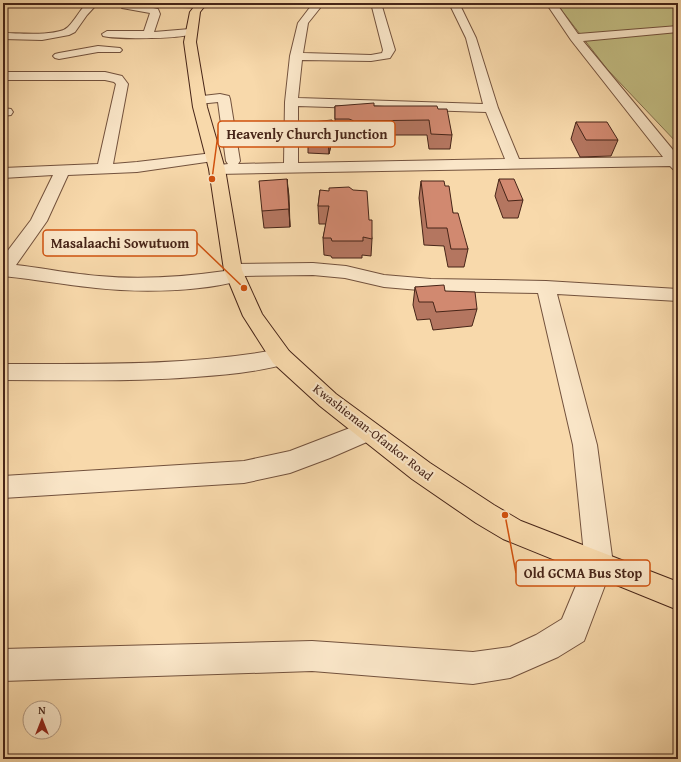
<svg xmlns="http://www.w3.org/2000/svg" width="681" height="762" font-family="'Gentium Book Plus',serif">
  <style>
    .green { fill: #c3be84; stroke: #85724e }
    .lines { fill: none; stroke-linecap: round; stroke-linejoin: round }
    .minor-casing { stroke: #73523d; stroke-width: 2 }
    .major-casing { stroke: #472518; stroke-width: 2 }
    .minor { fill: #fae6c8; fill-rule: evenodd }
    .major { fill: #f8d9ab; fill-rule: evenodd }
    .wall { fill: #b47660; stroke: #472518 }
    .shaded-wall { fill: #92604e; stroke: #472518 }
    .building { fill: #d18970; stroke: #472518 }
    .labels { text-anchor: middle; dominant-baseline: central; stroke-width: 4; stroke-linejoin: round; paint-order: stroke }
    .street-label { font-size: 13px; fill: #472518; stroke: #fae6c8 }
    .leader { fill: none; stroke: #d0510e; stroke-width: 1.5 }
    .callout-dot { fill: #d0510e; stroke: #fae6c8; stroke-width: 1.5 }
    .callout { fill: #fae6c8; stroke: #d0510e; stroke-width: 1.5 }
    .callout-label { font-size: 14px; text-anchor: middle; font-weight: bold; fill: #472518 }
  </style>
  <rect width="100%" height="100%" fill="#f8d9ab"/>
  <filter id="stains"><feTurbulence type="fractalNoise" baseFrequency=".005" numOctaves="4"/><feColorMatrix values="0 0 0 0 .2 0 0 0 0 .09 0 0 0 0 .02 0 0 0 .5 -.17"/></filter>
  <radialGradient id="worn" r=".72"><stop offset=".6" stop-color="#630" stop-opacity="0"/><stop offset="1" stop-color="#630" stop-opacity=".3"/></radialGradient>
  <!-- green -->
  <polygon class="green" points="556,3 678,3 678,144 607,69"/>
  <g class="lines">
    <defs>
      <g id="minor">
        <polygon points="3,3 9,3 6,6 3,7"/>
        <path d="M87,3H98L87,15L75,32L69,35L42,40L3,39V33C17,33 58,37 68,27C75,20 80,10 87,3Z"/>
        <path d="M119,3H129L158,9L160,14L154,32L190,29L195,32C189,40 115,39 103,36L102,34L107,31H144L150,13L122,8Z"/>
        <path d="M171,3H228C223,9 185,7 175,7L172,6Z"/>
        <path d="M371,3H381L395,50L390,58L371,61L302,60L298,98L483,104L466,38L449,3H459L476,38L498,108L519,159L663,157L571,40L546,3H556L578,34L678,26V32L583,41L678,156V171L673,169L670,166L217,174L212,172L209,169L212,166L228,164L226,161L218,102L199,104L194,103L193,100L194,97L220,94L229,96L230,99L240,161L238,164L284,163L285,102L290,56L298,23L311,6H319L320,8L308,23L303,53L371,55L382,53L383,50ZM298,106L486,112L505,159L298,163Z"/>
        <polygon points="98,46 120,48 122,50 120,52 98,52 59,59 55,58 53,56 55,54 59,53"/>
        <path d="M3,72H105L122,76L128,84L113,164L137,162L213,153L218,154L220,157L218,160L213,161L137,172L68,175L47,221L16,265C44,268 71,274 99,276C141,280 183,277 225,271L224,270L226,266L233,264L313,263L346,266L384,275L431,279L546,281L678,289V301L557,294L597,445L613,564L584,641L558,657L510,678L473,684L312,671L3,681V649L312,641L473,652L510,647L536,635L562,619L585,564L573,445L538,293L431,291L384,287L345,278L313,275L244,276L242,280C200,292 140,293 96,288C65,285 34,279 3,276V257L31,220L53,175L3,178V168L98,164L116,84L114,82L105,80H3Z"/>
        <polygon points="3,108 11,109 13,112 11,115 3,116"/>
        <path d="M281,349L289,351L292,357L289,363C259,372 226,375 195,377C131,382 67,380 3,380V364C96,364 189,366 281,349Z"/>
        <polygon points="368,421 376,424 380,431 376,438 330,458 290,473 244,483 3,498 3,476 244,461 290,451"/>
      </g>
      <polygon id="major" points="197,3 207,3 200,12 196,42 207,107 225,169 242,270 262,314 289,351 336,394 430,463 494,505 521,521 678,582 678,610 503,539 476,523 412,479 320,406 273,363 243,316 224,270 209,169 193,107 184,42 190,12"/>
    </defs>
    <!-- minor casing -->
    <use href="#minor" class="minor-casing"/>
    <!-- major casing -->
    <use href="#major" class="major-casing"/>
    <!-- minor -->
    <use href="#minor" class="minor"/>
    <!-- major -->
    <use href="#major" class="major"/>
  </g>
  <!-- wall -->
  <g class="wall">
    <polygon points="335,106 374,106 438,109 452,135 450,149 429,149 427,135 353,135 348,133 335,133"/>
    <polygon points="576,122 618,140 611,156 580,157 571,139"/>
    <polygon points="333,136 329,154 308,153 308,137"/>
    <polygon points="287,179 290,227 264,228 262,211"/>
    <polygon points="499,179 523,200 518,218 503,218 495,196"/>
    <polygon points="421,181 445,186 453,213 468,249 464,267 448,267 444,246 424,245 419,198"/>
    <polygon points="320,190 369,220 372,239 371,256 362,255 362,258 332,258 331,256 324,255 323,238 326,224 319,224 318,206"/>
    <polygon points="415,287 445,291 477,309 472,326 433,330 430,319 417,320 413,305"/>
  </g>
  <!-- shaded-wall -->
  <g class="shaded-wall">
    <polygon points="332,120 333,136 329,154 328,138"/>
    <polygon points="287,179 289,196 290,227 289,209"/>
  </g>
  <!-- building -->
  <g class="building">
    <polygon points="374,103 374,106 437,106 438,109 447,109 452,135 431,134 429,120 354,121 349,119 335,119 335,106"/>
    <polygon points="332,120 328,138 308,137 312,122"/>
    <polygon points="576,122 607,122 618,140 586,140"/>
    <polygon points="287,179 289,209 262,211 259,181"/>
    <polygon points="499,179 514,179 523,200 508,201"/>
    <polygon points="421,181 444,181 445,186 449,186 453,213 458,213 468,249 451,249 447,228 427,228"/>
    <polygon points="349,187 353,190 367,191 369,220 372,220 372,239 363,237 363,241 332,241 331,238 323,238 329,206 318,206 320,190 329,191 329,188"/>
    <polygon points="444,285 445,291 475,292 477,309 436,312 433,302 419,302 415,287"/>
  </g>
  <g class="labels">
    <!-- street labels -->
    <g class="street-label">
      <text transform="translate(373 432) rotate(38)">Kwashieman-Ofankor Road</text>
    </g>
  </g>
  <!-- callouts -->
  <path class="leader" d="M212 179L218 134M244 288L197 243M505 515L516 573"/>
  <g class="callout-dot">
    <circle cx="212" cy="179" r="4"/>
    <circle cx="244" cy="288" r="4"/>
    <circle cx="505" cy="515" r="4"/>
  </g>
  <g class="callout">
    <rect x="218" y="121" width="177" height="26" rx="4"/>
    <rect x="43" y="230" width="154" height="26" rx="4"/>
    <rect x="516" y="560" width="134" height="26" rx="4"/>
  </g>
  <g class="callout-label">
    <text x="307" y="139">Heavenly Church Junction</text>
    <text x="120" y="248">Masalaachi Sowutuom</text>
    <text x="583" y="578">Old GCMA Bus Stop</text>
  </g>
  <!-- margin -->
  <rect width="681" height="762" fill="none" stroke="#f8d9ab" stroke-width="16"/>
  <rect x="4" y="4" width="673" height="754" fill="none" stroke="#472518" stroke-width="2"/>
  <rect x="8" y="8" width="665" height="746" fill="none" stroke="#472518"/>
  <!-- north arrow -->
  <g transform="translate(42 720)"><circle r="19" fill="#fae6c8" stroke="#b29982"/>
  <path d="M0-3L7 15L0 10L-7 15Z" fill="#8f2418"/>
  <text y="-6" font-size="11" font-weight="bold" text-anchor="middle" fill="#472518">N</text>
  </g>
  <rect width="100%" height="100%" filter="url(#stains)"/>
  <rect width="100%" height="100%" fill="url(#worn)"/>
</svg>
